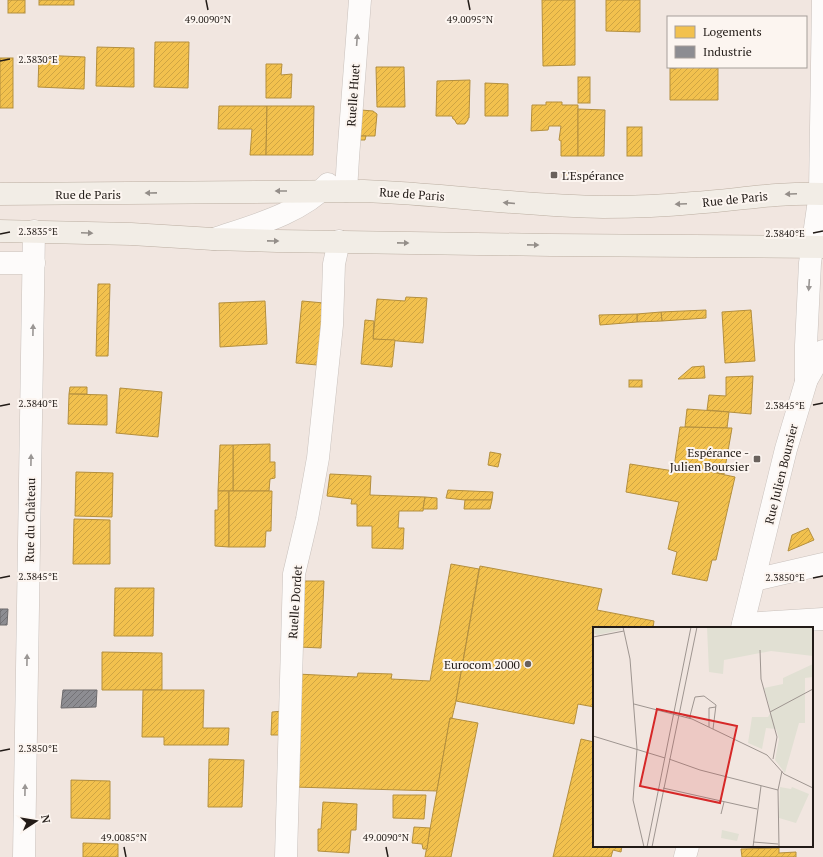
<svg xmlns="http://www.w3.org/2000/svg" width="823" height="857" font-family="'PT Serif',serif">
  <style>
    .homes { fill: url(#homes-hatch); stroke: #b48f3e }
    .industry { fill: url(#industry-hatch); stroke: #6d6b6d }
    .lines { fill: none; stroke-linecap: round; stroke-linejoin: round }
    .minor-casing { stroke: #c9c1bc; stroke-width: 23 }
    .major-casing { stroke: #bbaea1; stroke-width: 23 }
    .minor { stroke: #fdfbfa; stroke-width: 22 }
    .major { stroke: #f2ede6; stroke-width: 22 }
    .oneway { fill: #9a9694 }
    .oneway2 { fill: #948e89 }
    .ticks { fill: none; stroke: #221b17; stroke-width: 1.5 }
    .poi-dot { fill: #6a625d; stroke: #fcf5f0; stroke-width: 1.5 }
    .labels { text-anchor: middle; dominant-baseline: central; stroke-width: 4; stroke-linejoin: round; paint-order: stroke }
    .street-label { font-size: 12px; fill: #221b17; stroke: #fcf5f0 }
    .poi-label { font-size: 12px; fill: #221b17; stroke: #fcf5f0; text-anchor: end }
    .inset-road { fill: none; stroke: #9e9590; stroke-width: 1 }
    .view { fill: #d62828; fill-opacity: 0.15; stroke: #d62828; stroke-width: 2 }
    .inset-edge { fill: none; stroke: #221b17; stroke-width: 2 }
    .ticks-label { font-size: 10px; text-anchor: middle; fill: #221b17; stroke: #fcf5f0; stroke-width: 4; stroke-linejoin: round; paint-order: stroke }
  </style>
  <defs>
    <pattern id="homes-hatch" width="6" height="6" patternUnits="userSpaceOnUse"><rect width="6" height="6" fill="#f2c14e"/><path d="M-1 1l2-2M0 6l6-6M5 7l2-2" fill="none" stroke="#cfa543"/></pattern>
    <pattern id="industry-hatch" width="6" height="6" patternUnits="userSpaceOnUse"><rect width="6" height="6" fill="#8d8d92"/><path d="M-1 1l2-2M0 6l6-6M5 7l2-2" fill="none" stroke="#737276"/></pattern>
  </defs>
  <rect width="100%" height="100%" fill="#f1e6e0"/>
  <!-- homes -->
  <g class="homes">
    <rect x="8" y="0" width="17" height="13"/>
    <rect x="39" y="0" width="35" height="5"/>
    <polygon points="542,0 575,0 575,65 543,66"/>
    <polygon points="606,0 640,0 640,32 606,31"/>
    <polygon points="155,42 189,42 188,88 154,87"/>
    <polygon points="97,47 134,48 134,87 96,86"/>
    <polygon points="39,55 85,57 84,89 38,87"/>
    <rect x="0" y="58" width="13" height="50"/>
    <polygon points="266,64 282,64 281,75 292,74 291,98 266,98"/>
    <polygon points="376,67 404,67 405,107 377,107"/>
    <polygon points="676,67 718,68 718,100 670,100 670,68 676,69"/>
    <rect x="578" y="77" width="12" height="26"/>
    <polygon points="470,80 469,118 468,118 468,120 465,124 457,124 454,119 453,119 452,116 436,116 437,81"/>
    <polygon points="485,83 508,84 508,116 485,116"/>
    <polygon points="546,102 562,102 562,105 578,105 578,156 561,156 561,141 559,140 561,126 549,126 548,130 531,131 532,105 546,105"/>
    <polygon points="219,106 267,106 266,155 250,155 252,129 218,129"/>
    <polygon points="267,106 314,106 313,155 266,155"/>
    <polygon points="578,109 605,110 604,156 578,156"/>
    <polygon points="361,110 373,111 377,114 375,136 359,136"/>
    <rect x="627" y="127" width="15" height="29"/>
    <polygon points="359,136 366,136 365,140 359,140"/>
    <rect x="562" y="171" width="15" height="6"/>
    <polygon points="98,284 110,284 108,356 96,356"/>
    <polygon points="406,297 427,298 423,343 373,339 377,299 405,301"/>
    <polygon points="265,301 267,344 220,347 219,303"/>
    <polygon points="302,301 324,303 317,365 296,363"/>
    <polygon points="706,310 706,318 662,321 661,312"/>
    <polygon points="751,310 755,361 725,363 722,312"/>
    <polygon points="661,312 662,321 637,322 637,314"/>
    <polygon points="637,314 637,322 600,325 599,315"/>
    <polygon points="365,320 374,321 373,339 395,340 392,367 361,364"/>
    <polygon points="704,366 705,378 678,379 692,367"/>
    <polygon points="753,376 751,414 707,410 709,395 726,396 726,377"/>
    <rect x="629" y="380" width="13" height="7"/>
    <polygon points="70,387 87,387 87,394 69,394"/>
    <polygon points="120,388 162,392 158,437 116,433"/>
    <polygon points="69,394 107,395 107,425 68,424"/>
    <polygon points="687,409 729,412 727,428 685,427"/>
    <polygon points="680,427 732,428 724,474 688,467 687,469 674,467"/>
    <polygon points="270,444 270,462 275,462 275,478 270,479 269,491 233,491 233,445"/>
    <polygon points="220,445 233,445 233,491 218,491"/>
    <polygon points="490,452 501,454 498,467 488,465"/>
    <polygon points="630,464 686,473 688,467 735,477 716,560 712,560 707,581 672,574 677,552 668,549 679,502 626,492"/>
    <polygon points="76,472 113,473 112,517 75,516"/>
    <polygon points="330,474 371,476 370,495 425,497 423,511 399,511 398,528 404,528 403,549 372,548 372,526 357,526 357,504 351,504 352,499 327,496"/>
    <polygon points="448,490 493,492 492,500 465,500 446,498"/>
    <polygon points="218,491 229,491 229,547 215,546 215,510 218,510"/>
    <polygon points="229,491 272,491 271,531 266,531 265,547 229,547"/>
    <polygon points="425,497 437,498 437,509 423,509"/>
    <polygon points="465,500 492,500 490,509 464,509"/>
    <polygon points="74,519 110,520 110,564 73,564"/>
    <polygon points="808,528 814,540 788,551 792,535"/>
    <polygon points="451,564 479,569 456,701 452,718 450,718 437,791 293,787 297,674 357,677 358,673 392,674 391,679 430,681"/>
    <polygon points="480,566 602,589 597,610 654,621 653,628 594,628 594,707 578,704 574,724 456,701"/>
    <polygon points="302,581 324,581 321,648 299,647"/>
    <polygon points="115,588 154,588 153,636 114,636"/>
    <polygon points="102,652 162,653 162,690 102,690"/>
    <polygon points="143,690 204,690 203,728 229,728 228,745 164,745 164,737 142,737"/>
    <polygon points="283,711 282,735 271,735 272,712"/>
    <polygon points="450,718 478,723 451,857 425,857"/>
    <polygon points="581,739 594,742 594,846 622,846 621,852 613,850 611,857 553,857"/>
    <polygon points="209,759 244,760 242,807 208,807"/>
    <polygon points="71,780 110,781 110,819 71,818"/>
    <polygon points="393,795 426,795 424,819 393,818"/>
    <polygon points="323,802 357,804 356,830 351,830 349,853 318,851 318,829 321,829"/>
    <polygon points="414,827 430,828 427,849 423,849 422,844 412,843"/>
    <polygon points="83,843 118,844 118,857 83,857"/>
    <polygon points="779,848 779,853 796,852 796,857 742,857 741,849"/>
  </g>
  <!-- industry -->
  <g class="industry">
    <polygon points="0,609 8,609 7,625 0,625"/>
    <polygon points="63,690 97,690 96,707 61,708"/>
  </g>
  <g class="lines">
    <defs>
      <g id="minor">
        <polyline points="346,191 348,158 360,0"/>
        <path d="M214,239C252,226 300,214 328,184"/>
        <polyline points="0,263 34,263"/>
        <polyline points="806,381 823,351"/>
        <polyline points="754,580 823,564"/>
        <polyline points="743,624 823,619"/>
        <polyline points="742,628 786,449 806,382 806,345 810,263 820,193 823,0"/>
        <polyline points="24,857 34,231"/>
        <polyline points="286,857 294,574 307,519 318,458 332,325 334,264 339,241"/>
        <polyline points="685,857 688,846"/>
      </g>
      <g id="major">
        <path d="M0,194L364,191C444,194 523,206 603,207C633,207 663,206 693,203C737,200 780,192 823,194"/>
        <polyline points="0,231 131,234 213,239 277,241 551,245 823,247"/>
      </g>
    </defs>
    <!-- minor casing -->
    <use href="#minor" class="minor-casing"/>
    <!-- major casing -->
    <use href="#major" class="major-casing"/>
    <!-- minor -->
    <use href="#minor" class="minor"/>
    <!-- major -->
    <use href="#major" class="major"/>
  </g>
  <!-- one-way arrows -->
  <defs><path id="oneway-solid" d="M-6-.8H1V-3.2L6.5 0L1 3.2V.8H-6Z"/></defs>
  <g class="oneway">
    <use href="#oneway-solid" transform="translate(357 40) rotate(-86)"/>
    <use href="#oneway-solid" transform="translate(809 285) rotate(94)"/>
    <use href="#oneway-solid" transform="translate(33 330) rotate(-89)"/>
    <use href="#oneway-solid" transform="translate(31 460) rotate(-89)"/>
    <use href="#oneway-solid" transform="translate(27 660) rotate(-89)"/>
    <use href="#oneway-solid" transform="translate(25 790) rotate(-89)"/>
  </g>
  <g class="oneway2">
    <use href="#oneway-solid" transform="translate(281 191) rotate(180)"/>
    <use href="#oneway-solid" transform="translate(151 193) rotate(179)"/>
    <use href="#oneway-solid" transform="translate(791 194) rotate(177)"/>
    <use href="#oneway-solid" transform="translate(509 203) rotate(-175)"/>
    <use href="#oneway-solid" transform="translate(681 204) rotate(177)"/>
    <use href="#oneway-solid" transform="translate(87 233) rotate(2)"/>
    <use href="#oneway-solid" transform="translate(273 241) rotate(1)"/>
    <use href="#oneway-solid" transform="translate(403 243) rotate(1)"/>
    <use href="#oneway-solid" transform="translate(533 245) rotate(1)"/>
  </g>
  <!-- ticks -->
  <path class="ticks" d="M206,0L208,10M468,0L470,10M0,61L10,59M813,233L823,231M0,234L10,232M813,405L823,403M0,406L10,404M0,578L10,576M813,578L823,576M0,751L10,749M124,847L126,857M386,847L388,857"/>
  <!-- markers -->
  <g class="poi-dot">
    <rect x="550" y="171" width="8" height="8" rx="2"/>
    <rect x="753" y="455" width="8" height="8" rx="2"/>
    <circle cx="528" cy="664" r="4"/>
  </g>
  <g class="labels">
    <!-- street labels -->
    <g class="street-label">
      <text transform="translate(353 95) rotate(-86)">Ruelle Huet</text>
      <text x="88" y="194">Rue de Paris</text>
      <text transform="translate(412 194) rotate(4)">Rue de Paris</text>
      <text transform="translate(735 199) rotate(-6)">Rue de Paris</text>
      <text transform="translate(781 474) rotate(-76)">Rue Julien Boursier</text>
      <text transform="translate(30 520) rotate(-89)">Rue du Château</text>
      <text transform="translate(295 602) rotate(-86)">Ruelle Dordet</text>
    </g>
    <!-- poi labels -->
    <g class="poi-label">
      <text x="562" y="175" text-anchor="start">L'Espérance</text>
      <text x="749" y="452">Espérance -<tspan x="749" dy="14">Julien Boursier</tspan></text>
      <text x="520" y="664">Eurocom 2000</text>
    </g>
  </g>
  <!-- overview -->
  <g transform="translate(593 627)">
    <rect width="220" height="220" fill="#f1e6e0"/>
    <path d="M220,37V50L212,51V96H206L192,146L182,133L186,112L183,102L173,101L169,122L155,116L159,90H175L178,85L171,61L190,57V51ZM187,160L198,162L199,160L216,167L203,196L186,191Z" fill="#e1e0d3"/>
    <path d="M0,0H27L28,3L4,8L0,6ZM114,0H220V29L178,24L131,33L130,47L116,45Z" fill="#e1e0d3"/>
    <path d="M129,203L146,207L144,214L128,211Z" fill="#e1e0d3"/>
    <path class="inset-road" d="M30,0L37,32L44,122L40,173L51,220M0,10L31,4M167,23L168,52L184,110L180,132M41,77L99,92L174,128L191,147L220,161M177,85L220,62M86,86L98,91M97,89L102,70L111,69L123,78L120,102M116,100V81L123,80M0,109L72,131M76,132L107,143L185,163M70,161L164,182M128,187L131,175M160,215L185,217M54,220L98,0M59,220L104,0M160,220L168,159M186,220L185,163L189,144"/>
    <path class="view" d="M64,82L144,99L127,176L47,159Z"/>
    <rect width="220" height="220" class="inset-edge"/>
  </g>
  <g class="ticks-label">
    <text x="208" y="23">49.0090°N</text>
    <text x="470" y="23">49.0095°N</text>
    <text x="38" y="63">2.3830°E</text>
    <text x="38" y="235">2.3835°E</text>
    <text x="785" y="237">2.3840°E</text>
    <text x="38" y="407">2.3840°E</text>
    <text x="785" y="409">2.3845°E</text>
    <text x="38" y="580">2.3845°E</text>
    <text x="785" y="581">2.3850°E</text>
    <text x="38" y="752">2.3850°E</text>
    <text x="124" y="841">49.0085°N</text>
    <text x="386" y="841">49.0090°N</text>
  </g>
  <!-- legend -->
  <rect x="667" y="16" width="140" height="52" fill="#fcf5f0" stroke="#a59e99"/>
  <rect x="675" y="26" width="20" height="12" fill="#f2c14e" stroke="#a59e99"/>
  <text x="703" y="36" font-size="12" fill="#221b17">Logements</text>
  <rect x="675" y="46" width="20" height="12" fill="#8d8d92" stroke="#a59e99"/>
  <text x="703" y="56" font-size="12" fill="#221b17">Industrie</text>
  <!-- north arrow -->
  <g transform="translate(36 821) rotate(78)" stroke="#fcf5f0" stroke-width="3" paint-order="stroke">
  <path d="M0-3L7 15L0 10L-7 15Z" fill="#221b17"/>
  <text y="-6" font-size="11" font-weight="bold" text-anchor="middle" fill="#221b17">N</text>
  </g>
</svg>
